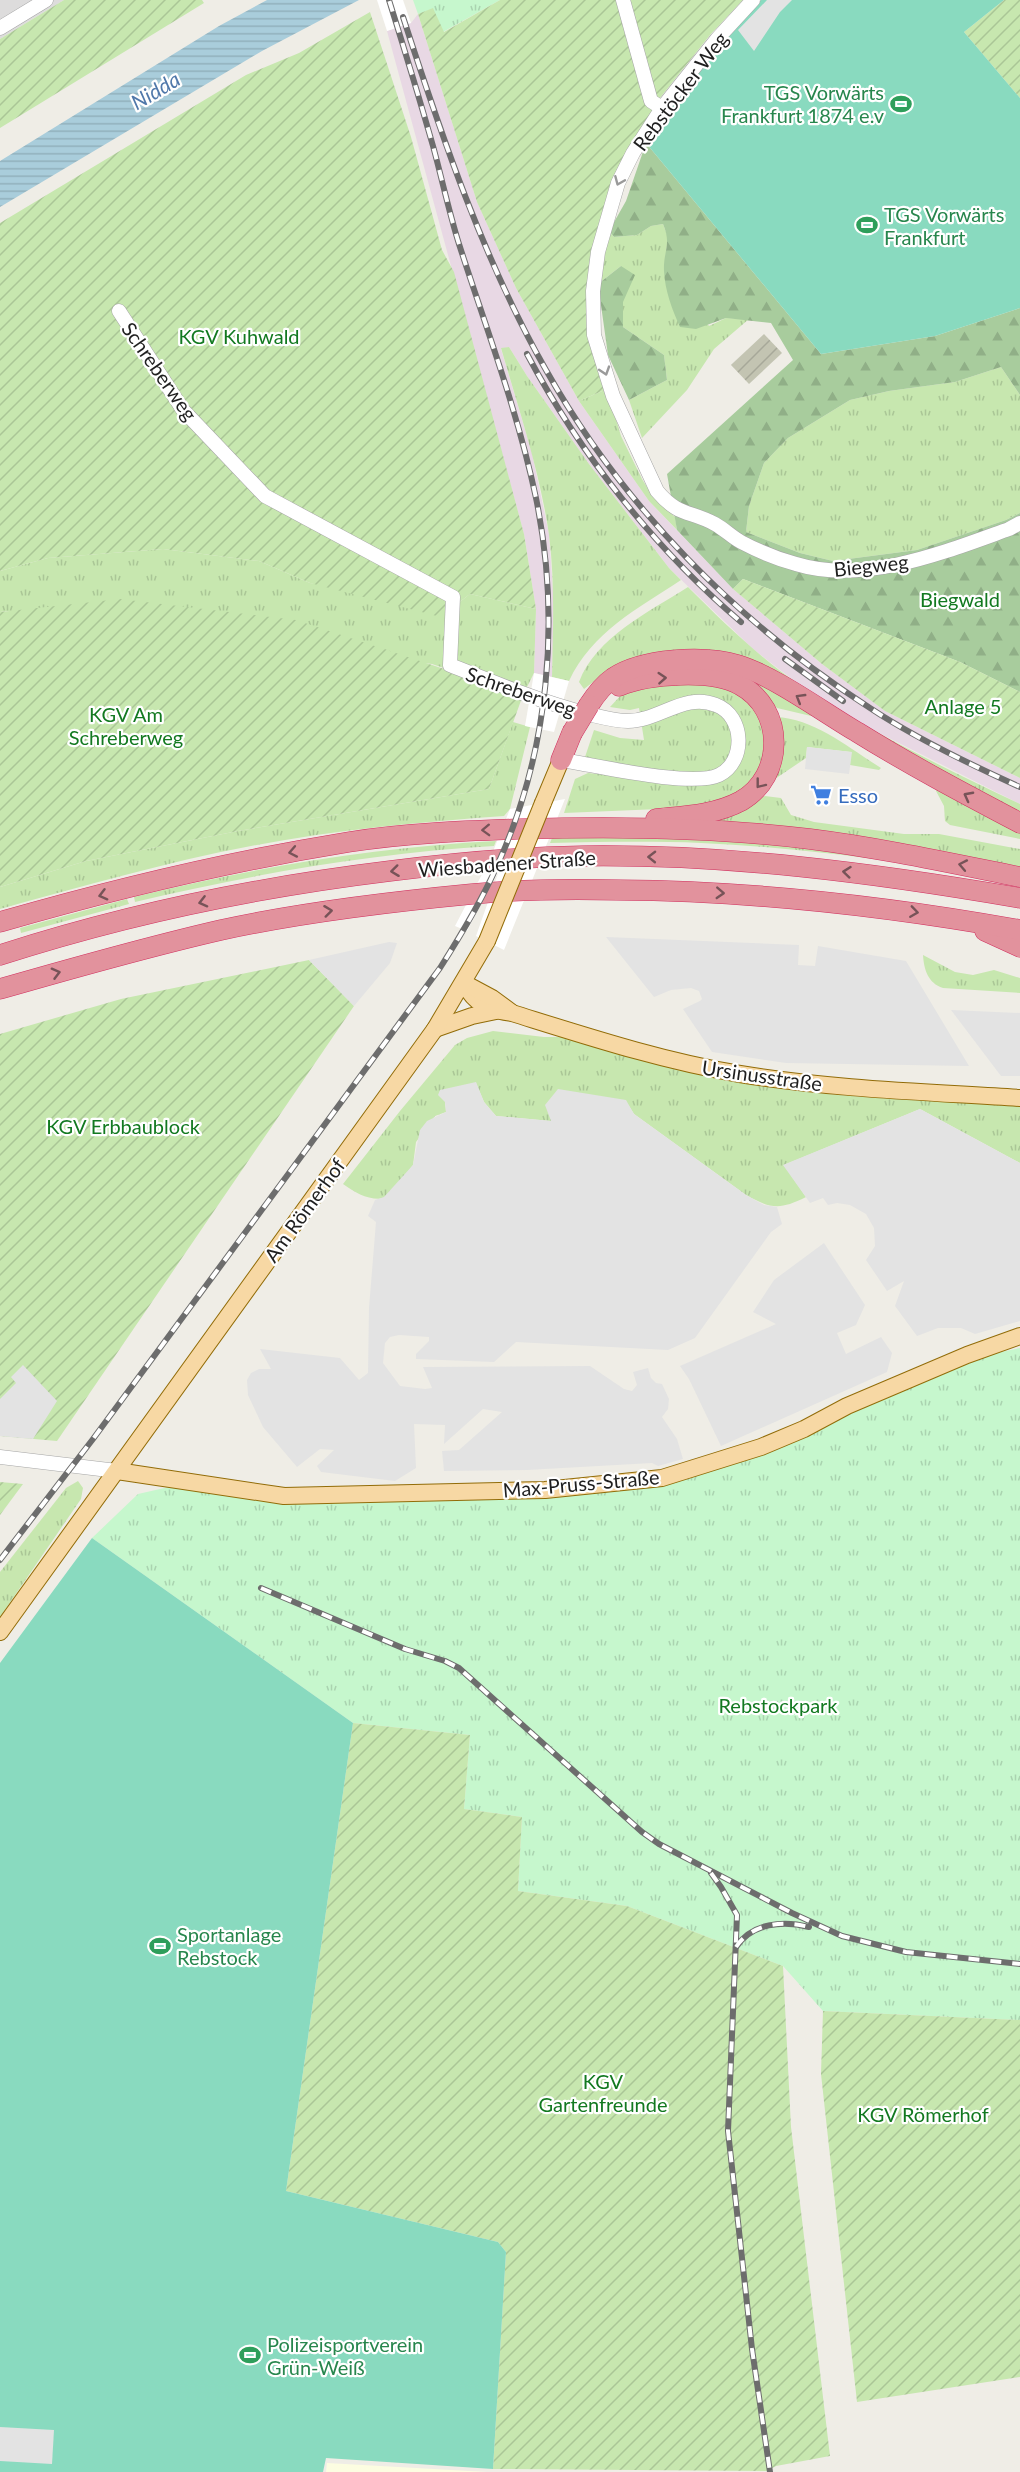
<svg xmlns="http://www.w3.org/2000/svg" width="1020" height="2472" font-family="Lato,sans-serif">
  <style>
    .residential { fill: #dddcdc }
    .industrial { fill: #e8d8e4 }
    .education { fill: #fcfde1 }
    .construction { fill: url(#construction-furrows) }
    .grass { fill: url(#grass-tufts) }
    .forest { fill: url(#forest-firs) }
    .park { fill: url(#park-tufts) }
    .garden { fill: url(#garden-furrows) }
    .pitch { fill: #89dabf }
    .parking { fill: #e3e3e3 }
    .water { fill: url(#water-rules) }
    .pier { fill: #fff }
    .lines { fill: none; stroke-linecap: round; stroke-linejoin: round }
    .minor-casing { stroke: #a6a6a6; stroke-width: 15 }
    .major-casing { stroke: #926c08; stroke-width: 18 }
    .highway-casing { stroke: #d12f5e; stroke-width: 21 }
    .minor { stroke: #fff; stroke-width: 14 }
    .major { stroke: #f7d8a4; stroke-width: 16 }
    .highway { stroke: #e2929d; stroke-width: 20 }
    .rail-casing { stroke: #6d6d6d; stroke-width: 6 }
    .rail { stroke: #fff; stroke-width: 4; stroke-dasharray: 11; stroke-linecap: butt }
    .major-bridge-casing { stroke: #926c08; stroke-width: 18; stroke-linecap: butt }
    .highway-bridge-casing { stroke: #d12f5e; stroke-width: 21; stroke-linecap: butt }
    .major-bridge { stroke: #f7d8a4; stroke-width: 16 }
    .highway-bridge { stroke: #e2929d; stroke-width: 20 }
    .oneway { stroke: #9a9a9a }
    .oneway2 { stroke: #775358 }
    .labels { text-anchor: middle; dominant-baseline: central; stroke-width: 4.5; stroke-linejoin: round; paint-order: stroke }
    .street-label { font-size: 20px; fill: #1f1f1f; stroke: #fff }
    .leisure-label { font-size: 20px; fill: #27864d; stroke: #fff; text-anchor: start }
    .park-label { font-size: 20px; fill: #127920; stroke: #fff }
    .shop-label { font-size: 20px; fill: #366cbe; stroke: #fff; text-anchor: start }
    .water-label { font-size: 21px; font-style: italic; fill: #5078aa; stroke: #fff }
  </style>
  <defs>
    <pattern id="construction-furrows" width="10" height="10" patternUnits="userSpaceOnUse" patternTransform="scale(1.5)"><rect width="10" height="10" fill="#c3c4b2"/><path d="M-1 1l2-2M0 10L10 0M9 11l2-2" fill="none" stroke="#a7a899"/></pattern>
    <pattern id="grass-tufts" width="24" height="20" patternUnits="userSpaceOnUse" patternTransform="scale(1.5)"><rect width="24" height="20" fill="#c7e7af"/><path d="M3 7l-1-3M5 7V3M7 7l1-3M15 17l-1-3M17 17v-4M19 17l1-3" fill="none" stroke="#aac696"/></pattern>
    <pattern id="forest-firs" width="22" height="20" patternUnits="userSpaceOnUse" patternTransform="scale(1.5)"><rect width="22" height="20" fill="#a8cc9d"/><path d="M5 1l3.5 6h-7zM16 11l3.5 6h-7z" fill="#90af87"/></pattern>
    <pattern id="park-tufts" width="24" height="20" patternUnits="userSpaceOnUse" patternTransform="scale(1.5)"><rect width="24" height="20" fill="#c6f7cd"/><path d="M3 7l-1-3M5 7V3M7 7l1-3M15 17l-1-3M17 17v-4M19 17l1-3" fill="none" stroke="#aad3b0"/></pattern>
    <pattern id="garden-furrows" width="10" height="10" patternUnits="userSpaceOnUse" patternTransform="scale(1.5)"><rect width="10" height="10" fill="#c7e7af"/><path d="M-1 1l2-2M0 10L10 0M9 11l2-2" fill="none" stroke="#aac696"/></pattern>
    <pattern id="water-rules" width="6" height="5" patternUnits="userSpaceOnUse" patternTransform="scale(1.5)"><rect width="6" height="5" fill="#a9cddb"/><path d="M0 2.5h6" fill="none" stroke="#91b0bc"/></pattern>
  </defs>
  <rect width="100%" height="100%" fill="#efede6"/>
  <!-- residential -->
  <polygon class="residential" points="0,0 64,0 0,39"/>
  <!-- industrial -->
  <polygon class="industrial" points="418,14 477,202 516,288 579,401 649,501 733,589 822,664 885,711 1020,778 1020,804 867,727 797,683 753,649 669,568 589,464 527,376 509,347 501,349 532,453 549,534 554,606 552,677 534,673 536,609 524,534 387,31 411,23"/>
  <!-- education -->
  <polygon class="education" points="327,2463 487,2472 326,2472"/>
  <!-- construction -->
  <polygon class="construction" points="764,334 782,353 749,384 731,365"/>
  <!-- grass -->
  <g class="grass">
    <polygon points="663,224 668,237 664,269 709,326 726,318 749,319 714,349 687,390 642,438 629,400 667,380 664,355 623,327 621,266 598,284 609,231 614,237 637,235 651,226"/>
    <path d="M509,347L527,376L589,464L669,568L681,580C637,609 592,632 569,681L552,677C553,630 555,582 549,535C540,472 519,410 501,348Z"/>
    <polygon points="1001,367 1020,395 1020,513 1006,520 917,550 833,561 800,553 746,532 749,506 764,463 788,438 850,400 889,391 955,382"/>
    <polygon points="607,389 621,436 642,479 650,492 675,517 677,530 649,501 579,401"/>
    <polygon points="163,549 259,561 310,583 457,604 470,594 536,609 534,673 523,695 432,664 9,611 0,612 0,571 48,558"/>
    <path d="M688,587C722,621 758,656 798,684C868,731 944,768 1020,804V815L754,664L597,679L584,689L579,682C596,637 649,612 688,587Z"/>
    <polygon points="735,672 746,675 813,714 811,716 777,708"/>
    <polygon points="699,683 731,688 754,705 768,741 759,775 731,799 683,808 564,813 575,779 588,773 597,774 599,760 585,757 594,730 620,738 644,740 639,708 630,710 610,707 622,694 652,686"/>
    <path d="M776,717C815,719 849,748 881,768L879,770L850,765L851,752L807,747L806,758L769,783Z"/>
    <path d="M513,722L530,727L510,809L504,816C420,822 335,830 251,846C167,862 83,886 0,909V887L86,861L238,831L489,789Z"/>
    <polygon points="938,788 1020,830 1020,839 950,825 945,821 944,806 936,791"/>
    <polygon points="765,796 781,798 791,815 814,822 904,834 939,834 1020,849 1020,867 868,838 809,830 693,822"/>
    <path d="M642,837L774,843L920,865C847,855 775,846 701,843C651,841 600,842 550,843L552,838Z"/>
    <path d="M496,841L494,846C373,853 253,874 135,902L134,897C252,868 374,847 496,841Z"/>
    <polygon points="127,899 129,904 21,933 20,928"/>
    <path d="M923,955L955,972L973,975L994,970L1020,978V993L943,988C928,983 924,970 923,955Z"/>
    <path d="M493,1031L544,1037H561C623,1054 684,1074 747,1084C837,1099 929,1100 1020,1106V1163L920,1109L784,1165L806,1197C780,1210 771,1209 746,1195L634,1114L625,1100L551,1121L496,1116L484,1102L476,1083L445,1102L446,1112L435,1116L416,1142L413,1165L387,1198C369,1201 357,1194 343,1184L400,1111L455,1045L467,1038Z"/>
    <polygon points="78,1481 83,1488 81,1499 0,1617 0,1572 66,1488"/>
  </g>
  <!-- forest -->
  <g class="forest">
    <path d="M646,143L821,354L935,336L1020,308V395L1001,367L955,382L889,391L850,400L788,438L764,463L749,506L746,532L800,553L833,561L917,550L1006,520L1020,513V692L960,662L743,579L733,589L677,530L667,474L793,360L771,323L726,318L696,329L680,327C672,309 665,291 664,271C663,251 672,245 663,224L651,226L637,235L614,237L609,231L626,201Z"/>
    <polygon points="621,266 635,275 623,302 623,327 664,355 667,380 629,400 608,355 598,284"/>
  </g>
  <!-- park -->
  <g class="park">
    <polygon points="413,0 500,0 443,32 433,9 418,14"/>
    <polygon points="1020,1348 1020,2020 823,2011 783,1966 627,1906 518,1891 522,1817 464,1809 470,1735 353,1723 92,1538 138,1494 173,1486 306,1504 661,1486 967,1359"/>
  </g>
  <!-- garden -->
  <g class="garden">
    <polygon points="64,0 202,0 204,3 0,128 0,39"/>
    <polygon points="500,0 743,0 710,35 660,98 601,224 588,279 607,389 579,401 516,288 477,202 418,14 433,8 444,32"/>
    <polygon points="1004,0 1020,0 1020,98 964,32"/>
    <polygon points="370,12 411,137 442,250 454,272 524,534 536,609 470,594 457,604 456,621 310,583 259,561 163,549 48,558 0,571 0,223 246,75 299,53"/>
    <polygon points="743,579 960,662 1020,692 1020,778 885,711 822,664 733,589"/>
    <polygon points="120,599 296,620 523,695 489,789 238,831 86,861 0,887 0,612"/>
    <polygon points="309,960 354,1006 57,1441 0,1436 0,1034 121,999"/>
    <polygon points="0,1482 23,1484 0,1515"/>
    <polygon points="353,1723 470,1735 464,1809 522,1817 518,1891 627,1906 783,1966 791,2127 830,2456 776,2466 767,2471 493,2469 506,2252 498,2242 286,2191"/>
    <polygon points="823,2011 1020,2020 1020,2377 857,2402 821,2074"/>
  </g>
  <!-- pitch -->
  <g class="pitch">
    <polygon points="761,0 1004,0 964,32 1020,98 1020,308 935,336 821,354 646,143 653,128 728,34"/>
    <polygon points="92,1538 353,1723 286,2191 498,2242 506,2252 493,2469 326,2458 323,2472 0,2472 0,1663"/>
  </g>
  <!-- parking -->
  <g class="parking">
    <polygon points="767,0 792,0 780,12 754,51 738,30"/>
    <polygon points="807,747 852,752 849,774 805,769"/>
    <polygon points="606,937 799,945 798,965 815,966 818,946 906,961 969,1066 786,1063 712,1052 683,1009 700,1001 702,999 699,991 691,988 671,990 654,997"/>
    <polygon points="389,942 397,943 390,963 354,1006 309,960"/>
    <polygon points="951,1010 1020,1013 1020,1076 1001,1076"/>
    <polygon points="476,1082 484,1102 496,1116 551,1121 545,1105 558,1089 626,1100 634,1114 746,1195 764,1205 777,1207 782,1224 771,1232 695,1338 668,1350 516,1342 494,1362 416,1359 416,1354 429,1341 429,1337 399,1335 390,1337 385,1343 383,1363 400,1386 425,1389 432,1388 423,1367 590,1366 624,1389 632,1391 637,1385 633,1372 648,1368 651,1378 656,1383 662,1384 669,1399 668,1409 662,1417 677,1439 683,1459 658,1466 652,1463 527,1470 444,1471 442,1451 459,1450 502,1412 483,1409 444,1444 445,1425 414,1424 416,1468 395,1481 321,1472 317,1466 334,1450 320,1449 297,1467 263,1427 248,1395 247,1380 251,1373 259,1369 271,1369 260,1349 340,1358 359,1380 368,1373 369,1308 376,1222 368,1216 375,1200 384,1197 413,1165 420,1130 427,1121 446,1112 445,1102 438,1095 440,1090"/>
    <polygon points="920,1109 1020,1163 1020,1321 975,1334 961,1328 938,1328 917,1336 895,1306 904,1281 887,1291 866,1260 875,1246 874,1228 866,1214 850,1205 837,1203 828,1205 823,1198 810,1203 783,1165"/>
    <polygon points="824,1243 865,1305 856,1325 837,1333 846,1354 881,1337 892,1353 887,1372 721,1446 689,1379 680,1366 776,1324 753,1312 774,1280"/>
    <polygon points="23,1365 57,1401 33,1439 0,1436 0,1399 16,1383 11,1377"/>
    <polygon points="0,2427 54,2430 52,2464 0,2461"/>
  </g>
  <!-- water -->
  <polygon class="water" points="267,0 359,0 262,51 0,207 0,161 219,26"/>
  <!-- pier -->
  <g class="pier">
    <polygon points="377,0 403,0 411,23 387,31"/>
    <polygon points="534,673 569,681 554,732 525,726"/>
    <polygon points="565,799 504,950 476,936 499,871 467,931 455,926 490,859 510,809"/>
  </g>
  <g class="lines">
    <defs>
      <g id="minor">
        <polyline points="623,0 651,101 662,108"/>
        <path d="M753,0L717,39L662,108L633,153L618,183L598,252L593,291L594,335L613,396L657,491C679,517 689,510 715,524C724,529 732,537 741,542C758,551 778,559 796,564C864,585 945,552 1009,529L1020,523"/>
        <polyline points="0,28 46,0"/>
        <path d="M119,311L183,410L265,496L453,597L450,665C495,683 541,702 588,714C601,717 615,721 628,721C659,721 685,692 716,705C745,716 746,762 719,775C691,788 595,765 561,760"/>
        <polyline points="0,1457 117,1471"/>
      </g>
      <g id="major">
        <polyline points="543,803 561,760"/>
        <path d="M464,983C475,1005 489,1010 512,1013C586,1036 662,1061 740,1074C832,1089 927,1092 1020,1098"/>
        <polyline points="464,983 492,998 511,1012"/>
        <polyline points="435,1029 472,1016 496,1011"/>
        <polyline points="117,1471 284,1496 545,1490 662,1478 761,1447 804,1429 847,1406 967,1355 1020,1336"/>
        <polyline points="0,1632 435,1029 487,941"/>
      </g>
      <g id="highway">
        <path d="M619,686C648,674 712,669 740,685C785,709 785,776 741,801C715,815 684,816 656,819"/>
        <path d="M589,705C596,694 603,685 613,678C643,658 704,655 738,665C774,676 823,712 857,732C910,765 965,794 1020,823"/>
        <polyline points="561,760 572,733"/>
        <path d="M0,922C114,889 232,861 349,842C405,833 464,831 520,829C616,826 714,827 810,839C881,848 950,863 1020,877"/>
        <polyline points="985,931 1020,947"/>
        <path d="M0,955C127,914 258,887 390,871C454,863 518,857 582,856C729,854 875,873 1020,898"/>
        <path d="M0,989C73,968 147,947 221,930C303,912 388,902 472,894C521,889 569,889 618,890C753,891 887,906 1020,930"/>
      </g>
    </defs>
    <!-- minor casing -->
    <use href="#minor" class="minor-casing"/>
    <!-- major casing -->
    <use href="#major" class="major-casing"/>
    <!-- highway casing -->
    <use href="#highway" class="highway-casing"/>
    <!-- minor -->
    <use href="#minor" class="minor"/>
    <!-- major -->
    <use href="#major" class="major"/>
    <!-- highway -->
    <use href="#highway" class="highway"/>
    <defs>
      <g id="rail">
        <path d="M403,17C442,137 483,259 546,370C623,507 738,623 870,708C917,739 969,764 1020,787"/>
        <path d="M527,354C580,454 655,549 741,622"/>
        <polyline points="785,659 843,701"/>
        <path d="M0,1560L93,1439L440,968C461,935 481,902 497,866C549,752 561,620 536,498C518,412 486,328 459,244C449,212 442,179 433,146C419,97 404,48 389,0"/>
        <polyline points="261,1588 405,1649 445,1661 459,1668 642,1832 659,1844 792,1913 842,1936 906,1952 1020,1964"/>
        <polyline points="711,1873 721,1887 737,1915 728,2131 752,2349 770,2472"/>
        <path d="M736,1947C752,1923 783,1920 809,1927"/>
      </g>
    </defs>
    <!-- rail casing -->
    <use href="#rail" class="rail-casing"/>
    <!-- rail -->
    <use href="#rail" class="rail"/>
    <defs>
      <polyline id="major-bridge" points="487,941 543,803"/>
      <polyline id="highway-bridge" points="572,733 589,705"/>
    </defs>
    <!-- major-bridge casing -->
    <use href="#major-bridge" class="major-bridge-casing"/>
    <!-- highway-bridge casing -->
    <use href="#highway-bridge" class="highway-bridge-casing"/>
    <!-- major-bridge -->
    <use href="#major-bridge" class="major-bridge"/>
    <!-- highway-bridge -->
    <use href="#highway-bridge" class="highway-bridge"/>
  </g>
  <!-- one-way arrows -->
  <defs><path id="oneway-chevron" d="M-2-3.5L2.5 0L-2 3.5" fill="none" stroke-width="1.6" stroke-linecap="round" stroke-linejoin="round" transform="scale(1.5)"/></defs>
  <g class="oneway">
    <use href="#oneway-chevron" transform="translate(619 181) rotate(113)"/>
    <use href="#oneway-chevron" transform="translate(605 371) rotate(72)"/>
  </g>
  <g class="oneway2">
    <use href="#oneway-chevron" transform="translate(662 678) rotate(-4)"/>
    <use href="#oneway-chevron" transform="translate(800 698) rotate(-149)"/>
    <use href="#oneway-chevron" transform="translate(760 784) rotate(128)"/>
    <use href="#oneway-chevron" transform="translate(968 796) rotate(-152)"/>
    <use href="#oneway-chevron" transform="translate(486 830) rotate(178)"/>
    <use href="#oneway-chevron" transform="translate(293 852) rotate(169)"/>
    <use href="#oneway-chevron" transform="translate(652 857) rotate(-179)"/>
    <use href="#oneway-chevron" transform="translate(963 865) rotate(-169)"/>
    <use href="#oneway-chevron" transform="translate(395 871) rotate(173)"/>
    <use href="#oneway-chevron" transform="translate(847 872) rotate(-174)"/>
    <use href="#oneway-chevron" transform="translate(720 893) rotate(3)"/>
    <use href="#oneway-chevron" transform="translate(103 895) rotate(165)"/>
    <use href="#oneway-chevron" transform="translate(203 902) rotate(166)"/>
    <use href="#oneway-chevron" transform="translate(328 911) rotate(-7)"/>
    <use href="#oneway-chevron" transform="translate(914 912) rotate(8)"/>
    <use href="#oneway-chevron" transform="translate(56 973) rotate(-15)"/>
  </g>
  <!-- icons -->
  <defs>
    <symbol id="stadium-bare" viewBox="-9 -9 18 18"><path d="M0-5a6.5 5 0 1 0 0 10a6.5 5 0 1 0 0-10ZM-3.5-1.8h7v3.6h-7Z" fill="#2e9e5b" stroke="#fff" stroke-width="2.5" paint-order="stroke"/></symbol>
    <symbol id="supermarket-bare" viewBox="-9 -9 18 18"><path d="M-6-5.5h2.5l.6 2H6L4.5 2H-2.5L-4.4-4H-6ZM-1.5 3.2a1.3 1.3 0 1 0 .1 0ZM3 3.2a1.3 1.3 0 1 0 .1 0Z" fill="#3f7fe0" stroke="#fff" stroke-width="2.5" paint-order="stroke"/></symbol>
  </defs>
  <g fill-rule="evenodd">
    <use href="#stadium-bare" x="886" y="89" width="30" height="30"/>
    <use href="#stadium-bare" x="852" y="210" width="30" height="30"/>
    <use href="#supermarket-bare" x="806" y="780" width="30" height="30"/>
    <use href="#stadium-bare" x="145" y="1931" width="30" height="30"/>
    <use href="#stadium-bare" x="235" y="2340" width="30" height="30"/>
  </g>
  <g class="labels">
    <!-- street labels -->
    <g class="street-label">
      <text transform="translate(680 91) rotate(-53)">Rebstöcker Weg</text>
      <text transform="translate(160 371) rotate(55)">Schreberweg</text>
      <text transform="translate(871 565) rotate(-6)">Biegweg</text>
      <text transform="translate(521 691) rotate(19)">Schreberweg</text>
      <text transform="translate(507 863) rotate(-4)">Wiesbadener Straße</text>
      <text transform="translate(762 1075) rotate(8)">Ursinusstraße</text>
      <text transform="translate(304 1210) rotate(-54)">Am Römerhof</text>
      <text transform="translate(581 1483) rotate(-5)">Max-Pruss-Straße</text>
    </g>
    <!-- leisure labels -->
    <g class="leisure-label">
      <text x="884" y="92" text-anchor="end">TGS Vorwärts<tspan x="884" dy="23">Frankfurt 1874 e.v</tspan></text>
      <text x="884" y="214">TGS Vorwärts<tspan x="884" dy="23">Frankfurt</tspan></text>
      <text x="177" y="1934">Sportanlage<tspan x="177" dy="23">Rebstock</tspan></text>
      <text x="267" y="2344">Polizeisportverein<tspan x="267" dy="23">Grün-Weiß</tspan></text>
    </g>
    <!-- park labels -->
    <g class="park-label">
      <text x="239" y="336">KGV Kuhwald</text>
      <text x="960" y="599">Biegwald</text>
      <text x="963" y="706">Anlage 5</text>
      <text x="126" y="714">KGV Am<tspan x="126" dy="23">Schreberweg</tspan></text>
      <text x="123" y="1126">KGV Erbbaublock</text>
      <text x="778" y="1705">Rebstockpark</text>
      <text x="603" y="2081">KGV<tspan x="603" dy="23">Gartenfreunde</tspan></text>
      <text x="923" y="2114">KGV Römerhof</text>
    </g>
    <!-- shop labels -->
    <g class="shop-label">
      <text x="838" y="795">Esso</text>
    </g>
    <!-- water labels -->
    <g class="water-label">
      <text transform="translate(155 90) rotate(-31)">Nidda</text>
    </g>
  </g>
</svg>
